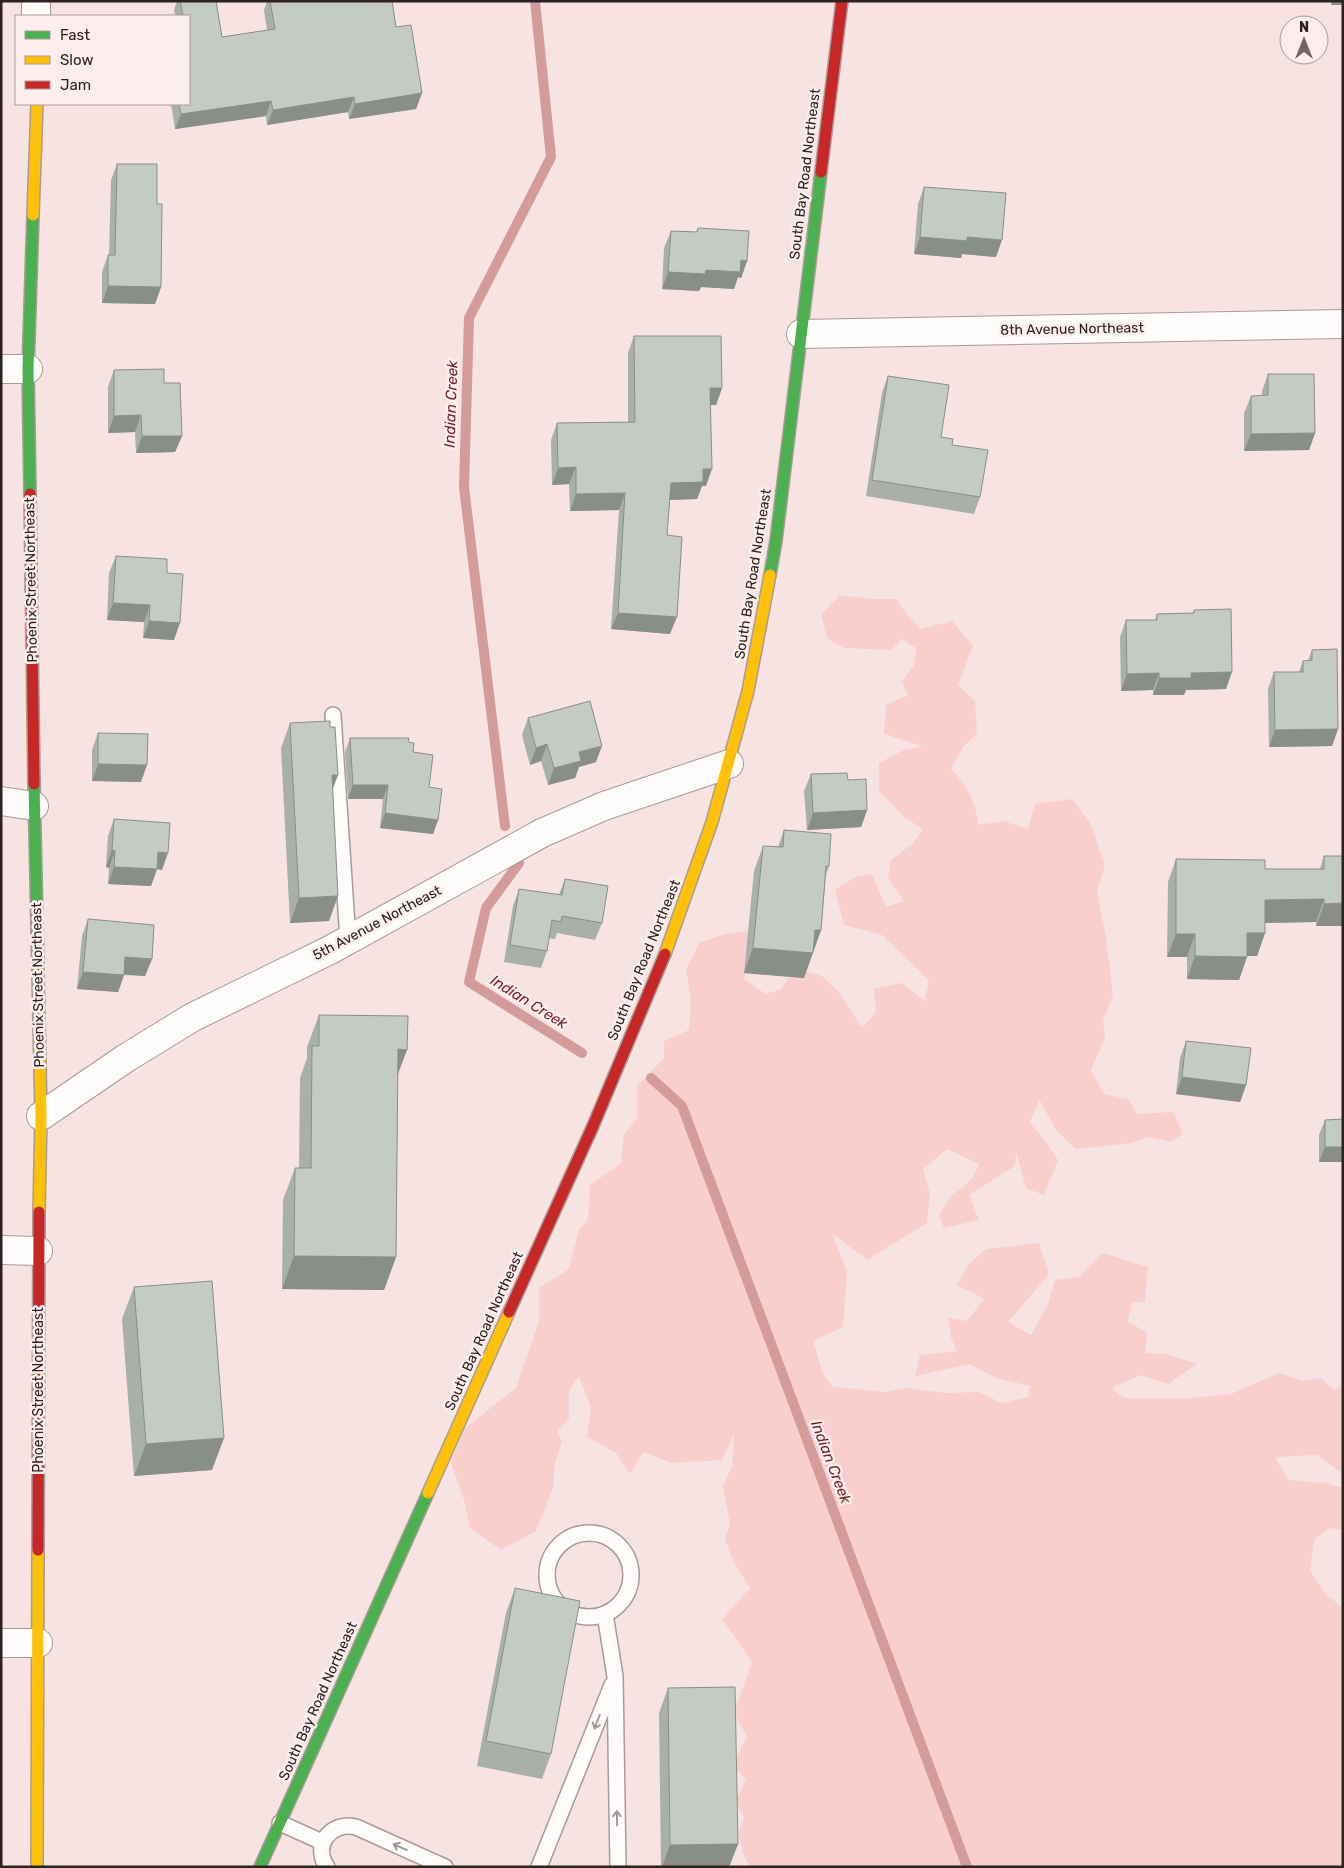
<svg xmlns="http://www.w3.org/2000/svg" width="1344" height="1868" font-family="Rubik,sans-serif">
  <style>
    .green { fill: #f9cfce }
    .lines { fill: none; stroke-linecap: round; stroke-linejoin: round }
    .stream { stroke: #d49b9b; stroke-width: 10 }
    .lane-casing { stroke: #a99b9a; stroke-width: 18 }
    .street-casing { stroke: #a99b9a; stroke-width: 30 }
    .fast-casing { stroke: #a99b9a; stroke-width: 14 }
    .slow-casing { stroke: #a99b9a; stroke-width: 14 }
    .jam-casing { stroke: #a99b9a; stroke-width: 14 }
    .lane { stroke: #fefbfb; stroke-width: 15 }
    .street { stroke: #fefbfb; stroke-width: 28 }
    .fast { stroke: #4caf50; stroke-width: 11 }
    .slow { stroke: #ffc107; stroke-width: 11 }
    .jam { stroke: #c62828; stroke-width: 11 }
    .wall { fill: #a9afa9 }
    .shaded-wall { fill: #898e89 }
    .building { fill: #c4cbc4; stroke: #898e89 }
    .oneway { stroke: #a09999 }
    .labels { text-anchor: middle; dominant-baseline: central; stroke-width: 5; stroke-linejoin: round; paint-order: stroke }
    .street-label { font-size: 14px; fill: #2d2121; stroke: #fceeed }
    .water-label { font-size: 15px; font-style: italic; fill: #761e28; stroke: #fceeed }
  </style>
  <rect width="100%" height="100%" fill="#f6e3e2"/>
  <!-- green -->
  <path class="green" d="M840,595L870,599H896L908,616L921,629L952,621L973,646L958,685L975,701L977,733L963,747L951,769C969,788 974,800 979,825L1003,821L1028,829L1035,804L1072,799L1091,824L1105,866L1097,891L1106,938L1113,994L1103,1021L1105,1038L1091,1070L1104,1094L1128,1099L1137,1114L1173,1112L1183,1134L1171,1142L1149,1137L1132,1143L1075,1149L1056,1130L1039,1099L1030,1123L1044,1139L1058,1160L1044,1195L1026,1188L1016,1151L1015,1166L969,1195L979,1220L944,1228L939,1215L951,1196L972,1179L979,1164L947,1149L923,1169L930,1194L927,1223L867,1260L832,1233L847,1272L843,1327L813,1341L823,1374L833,1387L886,1392L906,1388L946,1393L978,1392L1002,1403L1028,1397L1030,1386L999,1379L969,1364L915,1376L920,1355L957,1351L951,1338L948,1318L967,1321L984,1299L957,1285L968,1265L986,1249L1039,1243L1049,1274L1008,1322L1031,1335L1048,1304L1055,1280L1079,1277L1103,1253L1148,1267L1145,1302H1132L1128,1321L1147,1333L1145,1353L1165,1354L1197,1364L1168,1384L1141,1375L1112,1388L1123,1398H1192L1231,1394L1279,1373L1302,1381L1321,1378L1334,1390L1343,1384V1474L1317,1455L1275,1457L1288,1480L1326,1483L1343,1488V1530L1329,1528L1314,1540L1310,1571L1326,1594L1343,1608V1867H751L744,1856L738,1833L744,1817L735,1803L746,1779L732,1766L747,1737L734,1712L752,1662L722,1619L750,1588L732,1559L725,1539L730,1523L723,1487L732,1466L734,1434L722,1460L672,1463L643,1452L630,1474L616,1453L587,1437L591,1407L579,1376L569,1390V1419L557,1431L562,1441L554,1468V1486L536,1531L501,1550L470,1528L464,1500L451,1463L465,1428L516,1388L539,1321V1288L569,1269L579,1229L588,1220L590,1185L621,1163L624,1134L637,1119V1086L664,1058V1041L689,1030L691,999L686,970L700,942L726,934L755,930L744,979L766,994L781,989L795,969L822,976L839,992L862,1028L876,1012L874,989L902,983L925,1001L929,980L882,935L844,925L835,890L855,877L872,874L886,907L904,901L888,878L891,860L912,844L923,829L904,817L879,791V763L904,750L922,746L884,734L886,705L908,695L902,682L914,665L917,649L902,639L891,650L844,648L827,638L821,614Z"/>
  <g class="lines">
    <!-- stream -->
    <g class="stream">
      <polyline points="505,826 464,487 469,318 551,157 535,1"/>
      <polyline points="519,863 486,908 469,982 582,1053"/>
      <polyline points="651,1078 682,1106 967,1867"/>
    </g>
    <defs>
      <g id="lane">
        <polyline points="333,715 348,940"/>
        <circle cx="589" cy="1575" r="42"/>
        <polyline points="605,1614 615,1676 618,1867"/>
        <polyline points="280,1823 322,1842"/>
        <path d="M327,1867C312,1845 331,1821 356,1827L445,1867"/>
        <polyline points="539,1867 612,1685"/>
      </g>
      <g id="street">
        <polyline points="36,1 36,16"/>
        <polyline points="801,334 1343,324"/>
        <polyline points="1,369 28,369"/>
        <polyline points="1,801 34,806"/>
        <polyline points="41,1116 126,1058 193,1017 330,950 542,833 604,806 729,764"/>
        <polyline points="1,1250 38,1251"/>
        <polyline points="1,1643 38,1643"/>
      </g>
      <g id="fast">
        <polyline points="30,494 28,369 33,215"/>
        <polyline points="770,575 776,541 821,172"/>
        <polyline points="34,784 39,1020"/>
        <polyline points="260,1867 428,1493"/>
      </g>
      <g id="slow">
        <polyline points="33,215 37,104"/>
        <polyline points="665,954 712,822 748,691 770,575"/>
        <polyline points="39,1020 41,1116 39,1212"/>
        <polyline points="428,1493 509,1312"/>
        <polyline points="37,1867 38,1550"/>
      </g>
      <g id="jam">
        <polyline points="821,172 842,1"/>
        <polyline points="30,494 34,784"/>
        <polyline points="509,1312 593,1126 665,954"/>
        <polyline points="38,1550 39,1212"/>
      </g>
    </defs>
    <!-- lane casing -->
    <use href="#lane" class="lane-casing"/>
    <!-- street casing -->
    <use href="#street" class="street-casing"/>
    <!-- fast casing -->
    <use href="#fast" class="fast-casing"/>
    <!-- slow casing -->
    <use href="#slow" class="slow-casing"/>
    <!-- jam casing -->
    <use href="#jam" class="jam-casing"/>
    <!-- lane -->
    <use href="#lane" class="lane"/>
    <!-- street -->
    <use href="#street" class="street"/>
    <!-- fast -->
    <use href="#fast" class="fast"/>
    <!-- slow -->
    <use href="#slow" class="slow"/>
    <!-- jam -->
    <use href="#jam" class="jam"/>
  </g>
  <!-- wall -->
  <g class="wall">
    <polygon points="177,1 216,1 222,37 267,30 264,10 267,1 270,1 396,27 422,93 416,109 349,119 348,112 267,125 266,116 175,129 171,104 189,104 189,16 175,16 174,10"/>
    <polygon points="117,164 157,204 161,287 155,304 102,303 102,272 108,255 109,255 111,180"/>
    <polygon points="924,187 996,257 962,254 961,258 914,254 918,204"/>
    <polygon points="698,228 747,261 741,278 738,277 734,289 701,287 699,291 662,289 664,248 671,231 696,232"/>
    <polygon points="634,336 722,388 716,405 711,405 706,486 702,486 697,499 670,500 667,535 670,634 611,629 619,510 570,511 569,484 552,485 551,440 557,423 628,422 628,353"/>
    <polygon points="114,370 182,436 175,452 136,453 135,432 108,433 108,387"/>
    <polygon points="1268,374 1315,433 1309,450 1244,451 1244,413 1251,396 1262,396 1262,391"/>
    <polygon points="888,376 941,437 952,445 980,497 974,514 866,496 882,393"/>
    <polygon points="116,556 167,573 174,640 143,638 144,622 107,620 109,573"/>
    <polygon points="1194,610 1226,689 1186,690 1184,695 1153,695 1153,690 1121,691 1120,637 1126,620 1155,620 1157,614 1192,613"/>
    <polygon points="1312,650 1338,729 1332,746 1269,747 1268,689 1274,672 1299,672 1303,661 1308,661"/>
    <polygon points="528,718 596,762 579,767 575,778 548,785 541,761 530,765 522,735"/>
    <polygon points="290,723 333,789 329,921 290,923 281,748"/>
    <polygon points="98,733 141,782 92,781 92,750"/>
    <polygon points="350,738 408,742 429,787 438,820 433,834 380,828 383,799 348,799 345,752"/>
    <polygon points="811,774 848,780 867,810 861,827 807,830 804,791"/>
    <polygon points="114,819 162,870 157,869 151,886 108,884 109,868 106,867 108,836"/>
    <polygon points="784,830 829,866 826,875 821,930 804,978 744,973 754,871 763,846 778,847"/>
    <polygon points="1324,856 1343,856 1316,926 1316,922 1265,923 1265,933 1257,956 1247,956 1239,980 1187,979 1187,957 1167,957 1168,882 1176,859 1265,869 1320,869"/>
    <polygon points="565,879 602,923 595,940 557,933 555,939 549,938 547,951 541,968 504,962 513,906 519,889 559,895"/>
    <polygon points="88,919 152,959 145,976 124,975 118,992 77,989 82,936"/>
    <polygon points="319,1015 398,1075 396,1257 384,1290 282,1289 283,1200 295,1168 299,1168 300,1078 307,1058 307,1047"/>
    <polygon points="1186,1041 1246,1085 1240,1102 1176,1094 1180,1058"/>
    <polygon points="1325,1120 1343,1162 1319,1162 1319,1135"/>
    <polygon points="134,1287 212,1470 134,1476 122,1319"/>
    <polygon points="515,1588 551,1754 542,1779 477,1766 506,1613"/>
    <polygon points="668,1688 738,1844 729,1867 661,1867 659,1713"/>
  </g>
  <!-- shaded-wall -->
  <g class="shaded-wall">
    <polygon points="1332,1 1343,1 1343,5 1331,5"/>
    <polygon points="422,93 416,109 349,119 355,104"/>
    <polygon points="354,97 348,112 267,125 273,110"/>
    <polygon points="271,101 266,116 175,129 181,114"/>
    <polygon points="920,237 967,237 1002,240 996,257 962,254 961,258 914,254"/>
    <polygon points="741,260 747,261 741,278 738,277 734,289 701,287 699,291 662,289 668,272 706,270"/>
    <polygon points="108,286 161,287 155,304 102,303"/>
    <polygon points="710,388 722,388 716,405 704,405"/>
    <polygon points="141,415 135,432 108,433 114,416"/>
    <polygon points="1315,433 1309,450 1244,451 1251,434"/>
    <polygon points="142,436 182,436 175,452 136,453"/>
    <polygon points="576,467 569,484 552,485 558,468"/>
    <polygon points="703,469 712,469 706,486 702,486 697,499 665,500 671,483"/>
    <polygon points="625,493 619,510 570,511 576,494"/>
    <polygon points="113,603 150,605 144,622 107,620"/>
    <polygon points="618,613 677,617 670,634 611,629"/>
    <polygon points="149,621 180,623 174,640 143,638"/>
    <polygon points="1232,672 1226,689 1186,690 1184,695 1153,695 1159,678 1191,673"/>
    <polygon points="1159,673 1153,690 1121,691 1127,674"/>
    <polygon points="1338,729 1332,746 1269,747 1275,730"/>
    <polygon points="547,744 541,761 530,765 536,748"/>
    <polygon points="602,746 596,762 579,767 575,778 548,785 554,768 579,752"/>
    <polygon points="98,764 147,765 141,782 92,781"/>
    <polygon points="332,775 338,775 329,799"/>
    <polygon points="353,785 388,785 383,799 348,799"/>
    <polygon points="867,810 861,827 807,830 813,813"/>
    <polygon points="385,813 438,820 433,834 380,828"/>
    <polygon points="112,850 115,851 109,868 106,867"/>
    <polygon points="158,852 168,853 162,870 157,869 151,886 108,884 114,867"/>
    <polygon points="338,896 329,921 290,923 299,898"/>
    <polygon points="1324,899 1316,922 1257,923 1265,900"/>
    <polygon points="1343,903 1343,926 1316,926 1324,904"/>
    <polygon points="815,930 821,930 804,978 744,973 753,948"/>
    <polygon points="1247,933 1265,933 1257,956 1239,956"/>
    <polygon points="1176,934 1195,934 1187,957 1167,957"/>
    <polygon points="1195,956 1247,957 1239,980 1187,979"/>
    <polygon points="125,957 152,959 145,976 119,974"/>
    <polygon points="83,972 124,975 118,992 77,989"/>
    <polygon points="398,1049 407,1050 395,1082"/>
    <polygon points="1182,1077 1246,1085 1240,1102 1176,1094"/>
    <polygon points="1325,1147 1343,1147 1343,1162 1319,1162"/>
    <polygon points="294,1256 396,1257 384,1290 282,1289"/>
    <polygon points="224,1438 212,1470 134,1476 146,1444"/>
    <polygon points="738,1844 729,1867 662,1867 670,1845"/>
  </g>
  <!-- building -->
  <g class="building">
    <polygon points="180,1 216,1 222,37 275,29 270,1 392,1 396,27 411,25 422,93 355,104 354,97 273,110 271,101 181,114 179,104 189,104 189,16 183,16"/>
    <polygon points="117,164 157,164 157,204 162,204 161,287 108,286 108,255 115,255"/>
    <polygon points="924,187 1006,193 1002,240 967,237 967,241 920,237"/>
    <polygon points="698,228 749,231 747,261 741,260 740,272 706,270 705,274 668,272 671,231 697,232"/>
    <polygon points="634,336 721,336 722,388 710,388 712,469 703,469 703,482 671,483 667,535 682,537 677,617 618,613 625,493 576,494 576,467 558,468 557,423 635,422"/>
    <polygon points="164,369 164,383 180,383 182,436 142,436 141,415 114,416 114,370"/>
    <polygon points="1268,374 1314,374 1315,433 1251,434 1251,396 1268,395"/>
    <polygon points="888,376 949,385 941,437 953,439 952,445 988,450 980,497 872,480"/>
    <polygon points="116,556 167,559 167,573 183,574 180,623 149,621 150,605 113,603"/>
    <polygon points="1231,609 1232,672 1191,673 1191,678 1159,678 1159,673 1127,674 1126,620 1157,620 1157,614 1194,613 1194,610"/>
    <polygon points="1337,649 1338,729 1275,730 1274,672 1303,672 1303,661 1312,660 1312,650"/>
    <polygon points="590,701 602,746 579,752 581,761 554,768 547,744 536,748 528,718"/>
    <polygon points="330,721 330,727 335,727 338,775 332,775 338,896 299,898 290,723"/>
    <polygon points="98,733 148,734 147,765 98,764"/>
    <polygon points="350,738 409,738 408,742 414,743 413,752 433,755 429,787 442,789 438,820 385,813 388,785 353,785"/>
    <polygon points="847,773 848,780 866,779 867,810 813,813 811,774"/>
    <polygon points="114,819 170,823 168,853 158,852 157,869 114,867 115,851 112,850"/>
    <polygon points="784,830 831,834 829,866 826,866 821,930 815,930 813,953 753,948 763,846 783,847"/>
    <polygon points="1324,856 1343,856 1343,903 1324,904 1324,899 1265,900 1265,933 1247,933 1247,957 1195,956 1195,934 1176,934 1176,859 1265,860 1265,869 1324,869"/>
    <polygon points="565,879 608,886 602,923 562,916 561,922 552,920 547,951 510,945 519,889 562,895"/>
    <polygon points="88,919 154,925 152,959 125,957 124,975 83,972"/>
    <polygon points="319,1015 408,1016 407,1050 398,1049 396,1257 294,1256 295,1168 311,1168 312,1046 319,1046"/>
    <polygon points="1186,1041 1251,1048 1246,1085 1182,1077"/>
    <polygon points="1343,1119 1343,1147 1325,1147 1325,1120"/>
    <polygon points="212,1281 224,1438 146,1444 134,1287"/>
    <polygon points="515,1588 580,1601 551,1754 486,1741"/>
    <polygon points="735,1687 738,1844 670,1845 668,1688"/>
  </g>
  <!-- one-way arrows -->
  <defs><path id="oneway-shaft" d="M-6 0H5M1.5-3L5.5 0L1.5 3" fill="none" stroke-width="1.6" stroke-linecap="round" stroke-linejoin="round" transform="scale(1.25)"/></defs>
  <g class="oneway">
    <use href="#oneway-shaft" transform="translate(597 1722) rotate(111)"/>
    <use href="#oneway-shaft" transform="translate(617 1818) rotate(-91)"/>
    <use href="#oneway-shaft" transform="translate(400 1847) rotate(-156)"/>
  </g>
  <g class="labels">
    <!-- street labels -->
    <g class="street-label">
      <text transform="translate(805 174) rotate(-83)">South Bay Road Northeast</text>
      <text transform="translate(1072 329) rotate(-1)">8th Avenue Northeast</text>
      <text transform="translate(753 574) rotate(-81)">South Bay Road Northeast</text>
      <text transform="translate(31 580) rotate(-91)">Phoenix Street Northeast</text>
      <text transform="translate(377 923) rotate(-28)">5th Avenue Northeast</text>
      <text transform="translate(644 960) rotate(-68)">South Bay Road Northeast</text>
      <text transform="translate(38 985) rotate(-91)">Phoenix Street Northeast</text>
      <text transform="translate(484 1331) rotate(-66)">South Bay Road Northeast</text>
      <text transform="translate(38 1390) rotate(-90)">Phoenix Street Northeast</text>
      <text transform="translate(318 1701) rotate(-66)">South Bay Road Northeast</text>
    </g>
    <!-- water labels -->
    <g class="water-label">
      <text transform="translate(451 404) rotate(-88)">Indian Creek</text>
      <text transform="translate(529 1002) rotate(32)">Indian Creek</text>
      <text transform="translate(831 1462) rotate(69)">Indian Creek</text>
    </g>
  </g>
  <!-- border -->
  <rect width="1344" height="1868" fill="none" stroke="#2d2121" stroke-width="5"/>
  <!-- legend -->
  <rect x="15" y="15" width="175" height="90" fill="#fceeed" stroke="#a99c9b"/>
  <rect x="25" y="31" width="25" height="8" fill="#4caf50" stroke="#a99c9b"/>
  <text x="60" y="40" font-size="15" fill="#2d2121">Fast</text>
  <rect x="25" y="56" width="25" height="8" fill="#ffc107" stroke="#a99c9b"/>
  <text x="60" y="65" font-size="15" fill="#2d2121">Slow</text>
  <rect x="25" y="81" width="25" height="8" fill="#c62828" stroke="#a99c9b"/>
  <text x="60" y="90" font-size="15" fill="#2d2121">Jam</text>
  <!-- north arrow -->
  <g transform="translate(1304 40)"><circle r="24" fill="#fceeed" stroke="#a99c9b"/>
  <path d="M0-4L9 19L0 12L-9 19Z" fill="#736565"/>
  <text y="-8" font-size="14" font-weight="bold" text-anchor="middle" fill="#2d2121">N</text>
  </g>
</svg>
